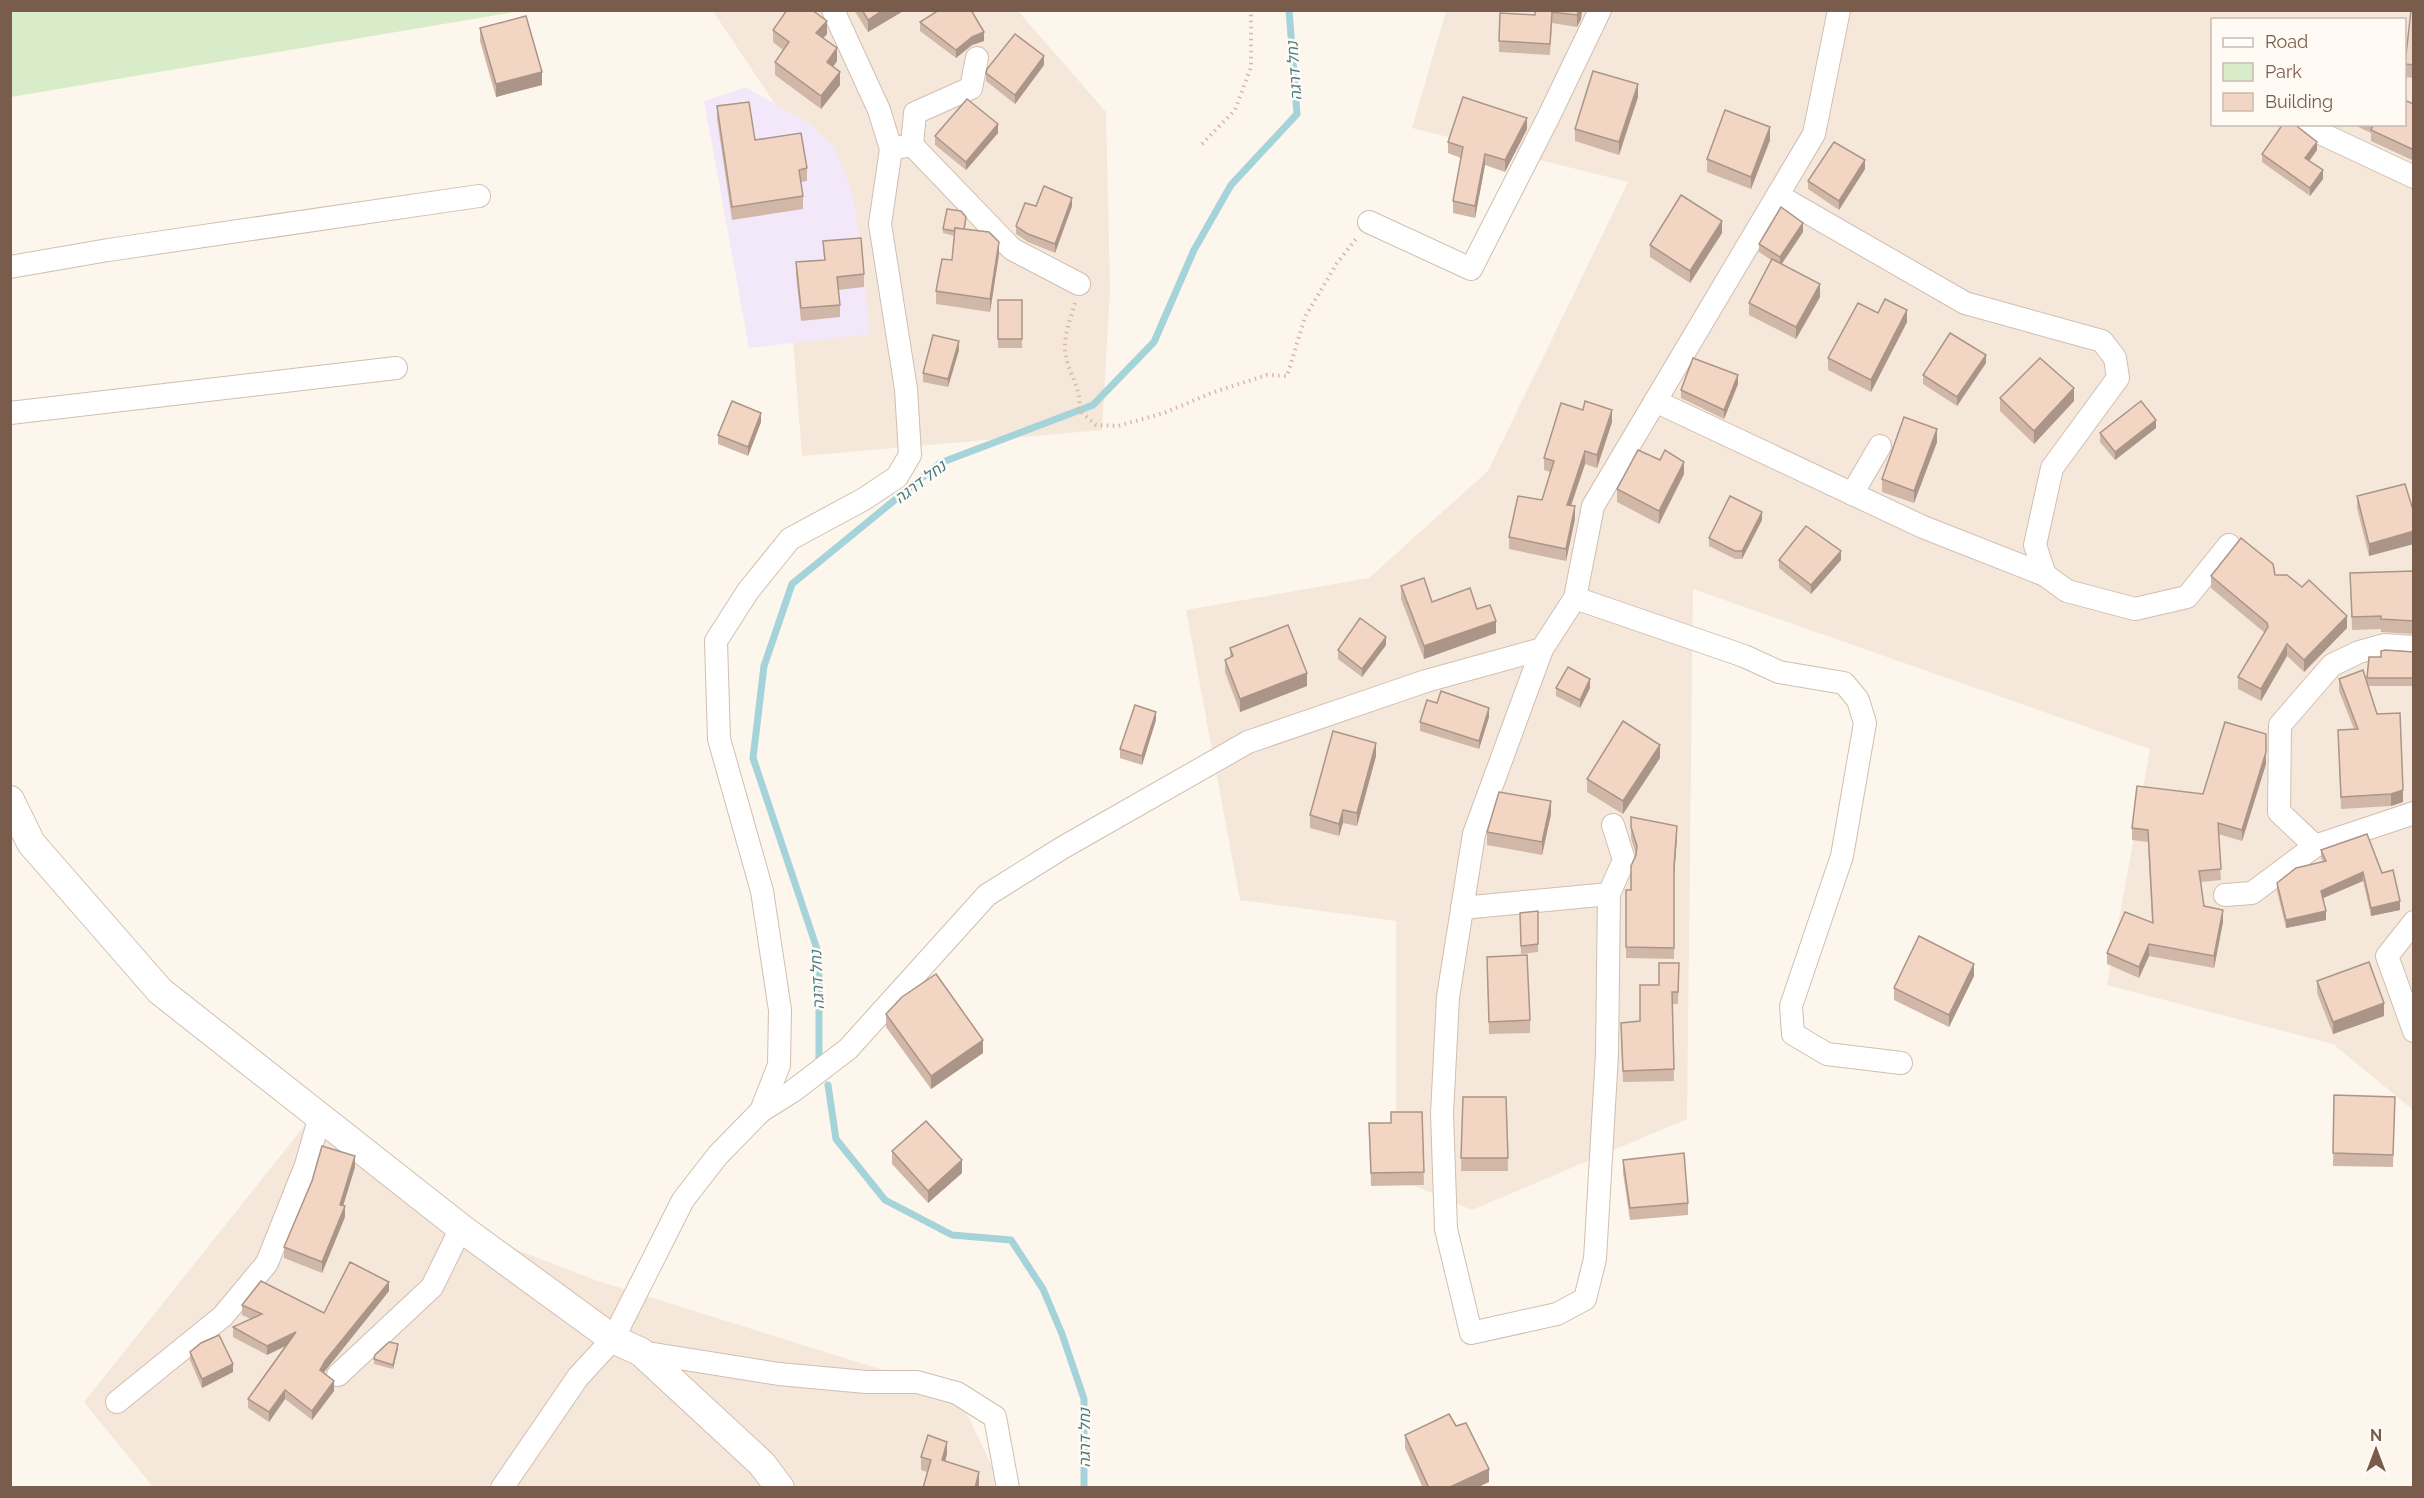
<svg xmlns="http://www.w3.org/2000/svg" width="2424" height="1498" font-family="Raleway,Heebo,sans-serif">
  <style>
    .residential { fill: #f5e8da; fill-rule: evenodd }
    .education { fill: #f3e8fa }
    .green { fill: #d8ecc9 }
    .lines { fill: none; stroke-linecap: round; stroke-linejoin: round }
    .stream { stroke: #a5d3da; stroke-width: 7 }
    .minor-casing { stroke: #d1beb0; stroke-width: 24 }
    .tertiary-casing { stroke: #d1beb0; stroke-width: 30 }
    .path { stroke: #d9b8a5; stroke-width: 4; stroke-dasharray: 1.5 4.5; stroke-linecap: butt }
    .minor { stroke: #fff; stroke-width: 22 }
    .tertiary { stroke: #fff; stroke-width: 28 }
    .wall { fill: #d1b7a8 }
    .shaded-wall { fill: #aa9588 }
    .building { fill: #f3d5c3; stroke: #aa9588; stroke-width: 1.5 }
    .labels { text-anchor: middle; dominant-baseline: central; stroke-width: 5; stroke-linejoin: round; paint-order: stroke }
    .water-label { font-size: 16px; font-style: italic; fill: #437c86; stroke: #fffaf3 }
  </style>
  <rect width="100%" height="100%" fill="#fdf6ec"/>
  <!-- residential -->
  <g class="residential">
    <polygon points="713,11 1018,11 1106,112 1110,290 1102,430 802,456 775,104"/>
    <path d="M1446,11H2413V1110L2333,1044L2107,985L2150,749L1693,589L1687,1119L1472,1210L1396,1178V921L1240,900L1186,610L1369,578L1488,471L1628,182L1412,128ZM2212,20H2404V124H2212Z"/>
    <polygon points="305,1125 461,1228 595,1280 957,1393 1002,1487 153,1487 84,1402"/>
  </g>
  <!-- education -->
  <polygon class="education" points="746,87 808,123 834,147 854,198 870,334 749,348 704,101"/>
  <!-- green -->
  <polygon class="green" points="11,10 520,10 520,11 11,97"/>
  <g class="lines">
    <!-- stream -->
    <g class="stream">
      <polyline points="819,1058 819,955 753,758 764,666 792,584 940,463 1093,405 1154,342 1194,250 1231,185 1297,114 1289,10"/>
      <polyline points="828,1085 836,1139 885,1200 952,1235 1011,1240 1043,1289 1062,1334 1084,1399 1084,1488"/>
    </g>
    <defs>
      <g id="minor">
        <polyline points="2303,125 2414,177"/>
        <polyline points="912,145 915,113 971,88 977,58"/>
        <polyline points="891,149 912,145 1012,249 1079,284"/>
        <polyline points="1779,196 1965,303 2102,341 2115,358 2118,378 2052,468 2035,545 2045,575"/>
        <polyline points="1369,222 1471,269 1548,118 1600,10"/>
        <polyline points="10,267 108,250 479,196"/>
        <polyline points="1655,401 1923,527 2045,575 2067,591 2135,609 2187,597 2229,545"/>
        <polyline points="10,413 396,368"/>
        <polyline points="1852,494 1880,446"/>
        <polyline points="1575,598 1744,656 1779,672 1844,683 1858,700 1865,723 1842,856 1791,1006 1793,1034 1827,1054 1901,1063"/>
        <polyline points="1542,649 1474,834 1448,997 1442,1114 1446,1229 1471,1333 1557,1314 1585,1299 1595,1259 1607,1054 1609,894 1624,860 1613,825"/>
        <polyline points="2315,846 2279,812 2280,725 2332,665 2359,652 2384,645 2414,647"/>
        <polyline points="2225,895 2252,893 2315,846 2414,813"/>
        <polyline points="1462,908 1609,894"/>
        <polyline points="2414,922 2387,956 2414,1031"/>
        <polyline points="761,1111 793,1091 848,1049 987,895 1062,848 1248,742 1426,681 1542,649 1575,598 1593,506 1814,134 1839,10"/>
        <polyline points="641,1352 779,1374 866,1382 917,1382 957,1393 995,1417 1008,1488"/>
        <polyline points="338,1375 432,1287 461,1228"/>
        <polyline points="117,1402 223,1316 267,1263 306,1165 320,1116"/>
        <polyline points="502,1488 578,1377 613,1339 683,1200 718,1155 761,1111 779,1065 780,1010 762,891 719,739 716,641 748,591 790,539 864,499 897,477 910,455 906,389 880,224 891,149 879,110 833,10"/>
      </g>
      <polyline id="tertiary" points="10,800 31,843 160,991 461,1228 613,1339 641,1352 762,1464 780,1488"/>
    </defs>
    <!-- minor casing -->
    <use href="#minor" class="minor-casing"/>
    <!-- tertiary casing -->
    <use href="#tertiary" class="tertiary-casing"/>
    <!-- path -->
    <g class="path">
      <polyline points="1202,144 1235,110 1251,67 1251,10"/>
      <path d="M1075,303C1071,317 1065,332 1065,346C1064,369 1083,387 1079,410L1096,425L1118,426L1164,413L1214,392L1267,375L1287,376L1305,317L1337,263L1356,239"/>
    </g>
    <!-- minor -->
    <use href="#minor" class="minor"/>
    <!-- tertiary -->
    <use href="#tertiary" class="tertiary"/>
  </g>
  <!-- wall -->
  <g class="wall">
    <polygon points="854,10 905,10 868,32"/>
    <polygon points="1535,10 1582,10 1581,19 1577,27 1552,23 1550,55 1499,52 1499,41 1535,15"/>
    <polygon points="2414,10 2414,78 2405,77 2405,64"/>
    <polygon points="920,22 984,41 972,45 956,58 920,31"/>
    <polygon points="480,28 542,85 496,97 480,41"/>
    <polygon points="773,30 827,34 823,38 837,61 833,67 840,85 821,109 775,75 775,62 783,50 773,42"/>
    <polygon points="1044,65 1015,104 986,81 986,73"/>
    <polygon points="1638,97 1619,155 1575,141 1575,129"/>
    <polygon points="2414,104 2414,161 2371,141 2371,133 2352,124 2404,124"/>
    <polygon points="717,106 755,140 807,168 807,181 801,182 803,196 803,209 732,220 717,119"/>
    <polygon points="1527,129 1505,172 1485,165 1475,218 1453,213 1453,201 1461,158 1448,153 1448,142"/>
    <polygon points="998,133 966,170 935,145 935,136"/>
    <polygon points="1770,140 1751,189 1707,172 1707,159"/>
    <polygon points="2317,150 2309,161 2323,179 2310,196 2262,162 2262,154"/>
    <polygon points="1865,169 1839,210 1808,189 1808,181"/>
    <polygon points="1036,206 1072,206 1055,253 1028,242 1016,234 1016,226"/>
    <polygon points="966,221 965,229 999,254 990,312 936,304 936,291 952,260 955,236 943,233 943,229"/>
    <polygon points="1803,232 1782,264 1820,297 1796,339 1749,315 1749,303 1771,260 1759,252 1759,244"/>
    <polygon points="1722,233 1690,283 1650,257 1650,245"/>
    <polygon points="823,241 864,274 864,287 838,290 840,305 840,317 801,321 796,275 796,262 824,260"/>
    <rect x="998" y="300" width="24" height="48"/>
    <polygon points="1878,313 1907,322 1871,392 1828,370 1828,358"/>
    <polygon points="959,350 948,387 923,382 923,373"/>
    <polygon points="1986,363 1957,406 1923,384 1923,375"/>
    <polygon points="1738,384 1724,419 1681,398 1681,390"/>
    <polygon points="2000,398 2074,401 2034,444 2000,411"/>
    <polygon points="761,422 748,456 718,444 718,435"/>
    <polygon points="1612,422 1597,468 1585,464 1571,506 1575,519 1566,561 1509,549 1509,537 1542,500 1550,472 1544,470 1544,458"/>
    <polygon points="2156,428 2115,460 2100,442 2100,433"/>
    <polygon points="1937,442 1914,503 1882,492 1882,479"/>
    <polygon points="1660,460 1684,474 1659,524 1617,502 1617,489"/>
    <polygon points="2405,484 2369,556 2357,508 2357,496"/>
    <polygon points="1762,520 1742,559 1735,559 1709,546 1709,538"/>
    <polygon points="1779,560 1841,560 1811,594 1779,568"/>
    <polygon points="2414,571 2414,634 2381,632 2381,629 2352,630 2350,573"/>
    <polygon points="2275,575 2347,628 2304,672 2287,656 2261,701 2238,689 2238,677 2265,633 2211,588 2211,576"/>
    <polygon points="1401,586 1432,602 1477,609 1496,633 1424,659 1401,599"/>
    <polygon points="1386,645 1362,677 1338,659 1338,650"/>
    <polygon points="1230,648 1307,686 1240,712 1225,672 1225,660 1230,657"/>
    <polygon points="2414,652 2413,686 2368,686 2403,802 2391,806 2341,809 2338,730 2354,729 2339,691 2339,679 2367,682 2367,678 2381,657"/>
    <polygon points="1556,688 1590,688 1580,708 1556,696"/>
    <polygon points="1437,703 1489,717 1479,749 1420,731 1420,722"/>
    <polygon points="1156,720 1142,765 1120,758 1120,749"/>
    <polygon points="1376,756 1357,826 1343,823 1339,836 1310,828 1310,815"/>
    <polygon points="1660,758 1623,814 1587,792 1587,779"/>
    <polygon points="2266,764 2242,841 2218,834 2221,880 2201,882 2204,906 2223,922 2214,968 2149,956 2139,978 2107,964 2107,953 2152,923 2148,842 2132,840 2132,828"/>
    <polygon points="1551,814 1542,855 1487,845 1487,832"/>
    <polygon points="1631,817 1677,837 1674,877 1674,959 1626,958 1626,890 1631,890 1636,855 1631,838"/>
    <polygon points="2321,850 2382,873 2400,910 2371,916 2363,881 2323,898 2326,920 2286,928 2277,891 2277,883 2323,861 2321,858"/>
    <polygon points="1538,911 1538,952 1521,954 1520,913"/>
    <polygon points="1487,970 1530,1020 1530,1033 1489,1034"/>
    <polygon points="1679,974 1678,1004 1672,1004 1674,1081 1623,1082 1621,1034 1640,1021"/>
    <polygon points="1974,976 1949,1027 1894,1000 1894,988"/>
    <polygon points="2317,981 2384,1016 2333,1034 2317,993"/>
    <polygon points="886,1014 983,1053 931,1089 886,1027"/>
    <polygon points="2334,1095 2395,1097 2393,1167 2333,1166"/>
    <polygon points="1463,1097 1506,1097 1508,1171 1461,1171"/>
    <polygon points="1422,1112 1424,1185 1371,1186 1369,1123 1391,1123"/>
    <polygon points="892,1151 962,1173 928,1203 892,1164"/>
    <polygon points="1623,1160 1688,1203 1688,1215 1630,1220 1623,1173"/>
    <polygon points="355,1167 343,1206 345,1217 322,1273 284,1258 284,1247"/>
    <polygon points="389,1291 325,1371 324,1373 334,1391 312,1420 285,1399 269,1422 248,1408 248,1399 285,1346 267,1355 233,1337 233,1327 251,1319 242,1315 242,1305 324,1313"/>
    <polygon points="398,1348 393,1369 374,1364 374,1359"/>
    <polygon points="190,1352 233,1372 202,1388 190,1360"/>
    <polygon points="1405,1435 1489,1482 1476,1488 1423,1488 1405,1448"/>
    <polygon points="947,1454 945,1461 979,1485 979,1488 923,1488 927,1472 921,1470 921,1457"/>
  </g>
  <!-- shaded-wall -->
  <g class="shaded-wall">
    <polygon points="883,10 905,10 868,32 868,20"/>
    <polygon points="1579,10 1582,10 1581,19 1577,27 1577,15"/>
    <polygon points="827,21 827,34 816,46 816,33"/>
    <polygon points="984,32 984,41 972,45 956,58 956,50 972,37"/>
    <polygon points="837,48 837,61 827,75 827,62"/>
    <polygon points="1044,56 1044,65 1015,104 1015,95"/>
    <polygon points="542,72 542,85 496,97 496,84"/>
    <polygon points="840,72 840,85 821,109 821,96"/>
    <polygon points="1638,84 1638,97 1619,155 1619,142"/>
    <polygon points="1527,118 1527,129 1505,172 1505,160"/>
    <polygon points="998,124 998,133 966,170 966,162"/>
    <polygon points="1770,127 1770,140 1751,189 1751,177"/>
    <polygon points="2317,142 2317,150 2305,167 2305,158"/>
    <polygon points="1485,154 1485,165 1475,218 1475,206"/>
    <polygon points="1865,160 1865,169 1839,210 1839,201"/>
    <polygon points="2323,170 2323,179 2310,196 2310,188"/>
    <polygon points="1072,198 1072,206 1055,253 1055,244"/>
    <polygon points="1722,221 1722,233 1690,283 1690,271"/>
    <polygon points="1803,223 1803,232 1780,266 1780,257"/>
    <polygon points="999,242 999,254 990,312 990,299"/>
    <polygon points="1820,284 1820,297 1796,339 1796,327"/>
    <polygon points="1907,310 1907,322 1871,392 1871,380"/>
    <polygon points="959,341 959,350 948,387 948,379"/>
    <polygon points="1986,355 1986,363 1957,406 1957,397"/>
    <polygon points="1738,375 1738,384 1724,419 1724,410"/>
    <polygon points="2074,388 2074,401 2034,444 2034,431"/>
    <polygon points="1612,410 1612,422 1597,468 1597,455"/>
    <polygon points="761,413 761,422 748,456 748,447"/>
    <polygon points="2156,420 2156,428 2115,460 2115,452"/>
    <polygon points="1937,429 1937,442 1914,503 1914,491"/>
    <polygon points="1585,451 1585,464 1567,517 1567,505"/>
    <polygon points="1684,462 1684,474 1659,524 1659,511"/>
    <polygon points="1575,506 1575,519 1566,561 1566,549"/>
    <polygon points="1762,512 1762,520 1742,559 1742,551"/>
    <polygon points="2414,531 2414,544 2369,556 2369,544"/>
    <polygon points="1841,551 1841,560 1811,594 1811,585"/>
    <polygon points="2347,616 2347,628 2304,672 2304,660"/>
    <polygon points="1496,621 1496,633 1424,659 1424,646"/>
    <polygon points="1386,637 1386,645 1362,677 1362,669"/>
    <polygon points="2287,644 2287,656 2261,701 2261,689"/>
    <polygon points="1307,673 1307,686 1240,712 1240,699"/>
    <polygon points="1590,679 1590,688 1580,708 1580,700"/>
    <polygon points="1489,708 1489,717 1479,749 1479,741"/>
    <polygon points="1156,712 1156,720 1142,765 1142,756"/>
    <polygon points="2266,734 2266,764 2242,841 2242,830"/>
    <polygon points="1376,743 1376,756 1357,826 1357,813"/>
    <polygon points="1660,745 1660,758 1623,814 1623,801"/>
    <polygon points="2403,790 2403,802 2391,806 2391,794"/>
    <polygon points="1551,801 1551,814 1542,855 1542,842"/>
    <polygon points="1343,810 1343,823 1339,836 1339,824"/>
    <polygon points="1677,826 1677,837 1674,877 1674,866"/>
    <polygon points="2363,872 2363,881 2321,899 2321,891"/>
    <polygon points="2400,901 2400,910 2371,916 2371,908"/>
    <polygon points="2223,910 2223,922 2214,968 2214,956"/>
    <polygon points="2326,911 2326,920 2286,928 2286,920"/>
    <polygon points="2149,944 2149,956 2139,978 2139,967"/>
    <polygon points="1974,964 1974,976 1949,1027 1949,1015"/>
    <polygon points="2384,1003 2384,1016 2333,1034 2333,1022"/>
    <polygon points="983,1040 983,1053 931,1089 931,1076"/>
    <polygon points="355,1156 355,1167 340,1216 340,1205"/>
    <polygon points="962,1160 962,1173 928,1203 928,1191"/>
    <polygon points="345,1206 345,1217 322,1273 322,1262"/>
    <polygon points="389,1282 389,1291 325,1371 320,1380 320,1370 325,1361"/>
    <polygon points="296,1332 296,1341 267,1355 267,1346"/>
    <polygon points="398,1344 398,1348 393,1369 393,1365"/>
    <polygon points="233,1364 233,1372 202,1388 202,1379"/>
    <polygon points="334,1381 334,1391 312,1420 312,1411"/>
    <polygon points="285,1390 285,1399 269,1422 269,1412"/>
    <polygon points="947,1442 947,1454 942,1473 942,1460"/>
    <polygon points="1489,1469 1489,1482 1476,1488 1448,1488"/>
    <polygon points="979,1472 979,1488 975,1488"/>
  </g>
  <!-- building -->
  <g class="building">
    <polygon points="787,10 812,10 827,21 816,33 837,48 827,62 840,72 821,96 775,62 789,42 773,30"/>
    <polygon points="862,10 883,10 868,20"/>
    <polygon points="939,10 971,10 984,32 972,37 956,50 920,22"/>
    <polygon points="1535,10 1579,10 1577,15 1552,12 1550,44 1499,41 1500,13 1535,15"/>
    <polygon points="2411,10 2414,10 2414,65 2405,64"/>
    <polygon points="526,16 542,72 496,84 480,28"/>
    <polygon points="1015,34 1044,56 1015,95 986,73 987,69"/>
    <polygon points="1593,71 1638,84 1619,142 1575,129"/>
    <polygon points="1463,97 1527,118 1505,160 1485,154 1475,206 1453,201 1463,147 1448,142"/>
    <polygon points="967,99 998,124 966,162 935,136"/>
    <polygon points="2404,100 2414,104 2414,150 2371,130 2374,124 2404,124"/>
    <polygon points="749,102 755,140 801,133 807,168 799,170 803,196 732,207 717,106"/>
    <polygon points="1725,110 1770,127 1751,177 1707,159"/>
    <polygon points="2283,124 2294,124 2317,142 2305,158 2323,170 2310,188 2262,154"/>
    <polygon points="1834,142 1865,160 1839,201 1808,181"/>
    <polygon points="1044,186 1072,198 1055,244 1028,234 1016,226 1025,203 1036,206"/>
    <polygon points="1681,195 1722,221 1690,271 1650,245"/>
    <polygon points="1781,207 1803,223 1780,257 1759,244"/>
    <polygon points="947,209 961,211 966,217 964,229 955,228 955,231 943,229"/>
    <polygon points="955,228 989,232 999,242 990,299 936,291 942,259 952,260"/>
    <polygon points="861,238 864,274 837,277 840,305 801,308 796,262 825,260 823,241"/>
    <polygon points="1772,259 1820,284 1796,327 1749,303"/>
    <polygon points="1885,299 1907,310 1871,380 1828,358 1858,303 1878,313"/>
    <rect x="998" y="300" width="24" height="39"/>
    <polygon points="1950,333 1986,355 1957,397 1923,375"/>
    <polygon points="933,335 959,341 948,379 923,373"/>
    <polygon points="1693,358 1738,375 1724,410 1681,390"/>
    <polygon points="2040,358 2074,388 2034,431 2000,398"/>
    <polygon points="732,401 761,413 748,447 718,435"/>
    <polygon points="1585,401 1612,410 1597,455 1585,451 1567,505 1575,506 1566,549 1509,537 1518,496 1542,500 1554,461 1544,458 1561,403 1583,410"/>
    <polygon points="2141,401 2156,420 2115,452 2100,433"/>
    <polygon points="1904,417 1937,429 1914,491 1882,479"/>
    <polygon points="1638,450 1660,460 1665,450 1684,462 1659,511 1617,489"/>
    <polygon points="2405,484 2414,513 2414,531 2369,544 2357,496"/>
    <polygon points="1730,496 1762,512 1742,551 1735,551 1709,538"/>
    <polygon points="1806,526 1841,551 1811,585 1779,560"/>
    <polygon points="2241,538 2273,564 2275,575 2287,575 2302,587 2309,580 2347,616 2304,660 2287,644 2261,689 2238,677 2268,627 2267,623 2211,576"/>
    <polygon points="2414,571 2414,621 2381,619 2381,616 2352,617 2350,573"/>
    <polygon points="1424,578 1432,602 1470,588 1477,609 1490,605 1496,621 1424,646 1401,586"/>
    <polygon points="1360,618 1386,637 1362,669 1338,650"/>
    <polygon points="1288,625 1307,673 1240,699 1225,660 1233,656 1230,648"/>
    <polygon points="2385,650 2414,652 2413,678 2367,678 2369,657 2381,657 2381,651"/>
    <polygon points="1568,667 1590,679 1580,700 1556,688"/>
    <polygon points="2363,670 2377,714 2400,713 2403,790 2391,794 2341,797 2338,730 2358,729 2339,679"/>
    <polygon points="1441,691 1489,708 1479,741 1420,722 1427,700 1437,703"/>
    <polygon points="1135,705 1156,712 1142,756 1120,749"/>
    <polygon points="1623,721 1660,745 1623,801 1587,779"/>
    <polygon points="2225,722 2266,734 2266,752 2242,830 2218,823 2221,869 2199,871 2204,906 2223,910 2214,956 2149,944 2139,967 2107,953 2125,912 2153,923 2148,830 2132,828 2137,786 2203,794"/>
    <polygon points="1333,731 1376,743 1357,813 1343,810 1339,824 1310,815"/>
    <polygon points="1499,792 1551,801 1542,842 1487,832"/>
    <polygon points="1631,817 1677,826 1674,866 1674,948 1626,947 1626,890 1631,890 1631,866 1636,855 1637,846 1631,827"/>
    <polygon points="2367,834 2382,873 2393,870 2400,901 2371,908 2363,872 2321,891 2326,911 2286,920 2277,883 2296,868 2326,861 2321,850"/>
    <polygon points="1538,911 1538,944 1521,946 1520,913"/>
    <polygon points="1919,936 1974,964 1949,1015 1894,988"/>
    <polygon points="1527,955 1530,1020 1489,1022 1487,957"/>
    <polygon points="2369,962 2384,1003 2333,1022 2317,981"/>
    <polygon points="1659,963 1679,963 1678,992 1672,992 1674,1069 1623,1071 1621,1023 1640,1021 1640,985 1659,985"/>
    <polygon points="936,974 983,1040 931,1076 886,1014 902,997"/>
    <polygon points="2334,1095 2395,1097 2393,1155 2333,1153"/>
    <polygon points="1463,1097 1506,1097 1508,1158 1461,1158"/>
    <polygon points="1391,1112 1422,1112 1424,1172 1371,1173 1369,1123 1391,1123"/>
    <polygon points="926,1121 962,1160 928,1191 892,1151"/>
    <polygon points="322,1146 355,1156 340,1205 345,1206 322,1262 284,1247 312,1181"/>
    <polygon points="1684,1153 1688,1203 1630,1208 1623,1160"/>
    <polygon points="350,1262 389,1282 325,1361 320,1370 334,1381 312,1411 285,1390 269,1412 248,1399 296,1332 267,1346 233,1327 262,1314 242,1305 261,1281 324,1313"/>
    <polygon points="219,1335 233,1364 202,1379 190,1352 201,1343"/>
    <polygon points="389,1342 398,1344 393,1365 374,1359 375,1355"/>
    <polygon points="1449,1414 1456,1426 1466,1423 1489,1469 1448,1488 1429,1488 1405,1435"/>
    <polygon points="928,1435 947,1442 942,1460 979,1472 975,1488 923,1488 931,1460 921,1457"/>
  </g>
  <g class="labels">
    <!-- water labels -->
    <g class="water-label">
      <text transform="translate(1294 71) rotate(-94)">נחל דרגה</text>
      <text transform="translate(920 482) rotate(-37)">נחל דרגה</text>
      <text transform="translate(817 980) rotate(-93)">נחל דרגה</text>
      <text transform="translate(1084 1438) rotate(-90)">נחל דרגה</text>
    </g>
  </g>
  <!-- border -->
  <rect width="2424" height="1498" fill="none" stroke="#7a5c4d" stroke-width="24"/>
  <!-- legend -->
  <rect x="2211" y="18" width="195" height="108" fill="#fffaf3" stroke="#cabbb1" stroke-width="1.5"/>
  <rect x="2223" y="38" width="30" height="9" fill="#ffffff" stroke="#cabbb1" stroke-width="1.5"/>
  <text x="2265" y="48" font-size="18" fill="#7a5c4d">Road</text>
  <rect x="2223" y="63" width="30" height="18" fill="#d8ecc9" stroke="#cabbb1" stroke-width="1.5"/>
  <text x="2265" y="78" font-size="18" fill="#7a5c4d">Park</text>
  <rect x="2223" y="93" width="30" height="18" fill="#f3d5c3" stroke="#cabbb1" stroke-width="1.5"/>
  <text x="2265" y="108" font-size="18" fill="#7a5c4d">Building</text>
  <!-- north arrow -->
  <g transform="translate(2376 1450)" stroke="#fffaf3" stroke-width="4.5" paint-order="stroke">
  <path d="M0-4.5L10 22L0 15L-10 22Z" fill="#7a5c4d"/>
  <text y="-9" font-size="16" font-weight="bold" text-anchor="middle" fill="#7a5c4d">N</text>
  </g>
</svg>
